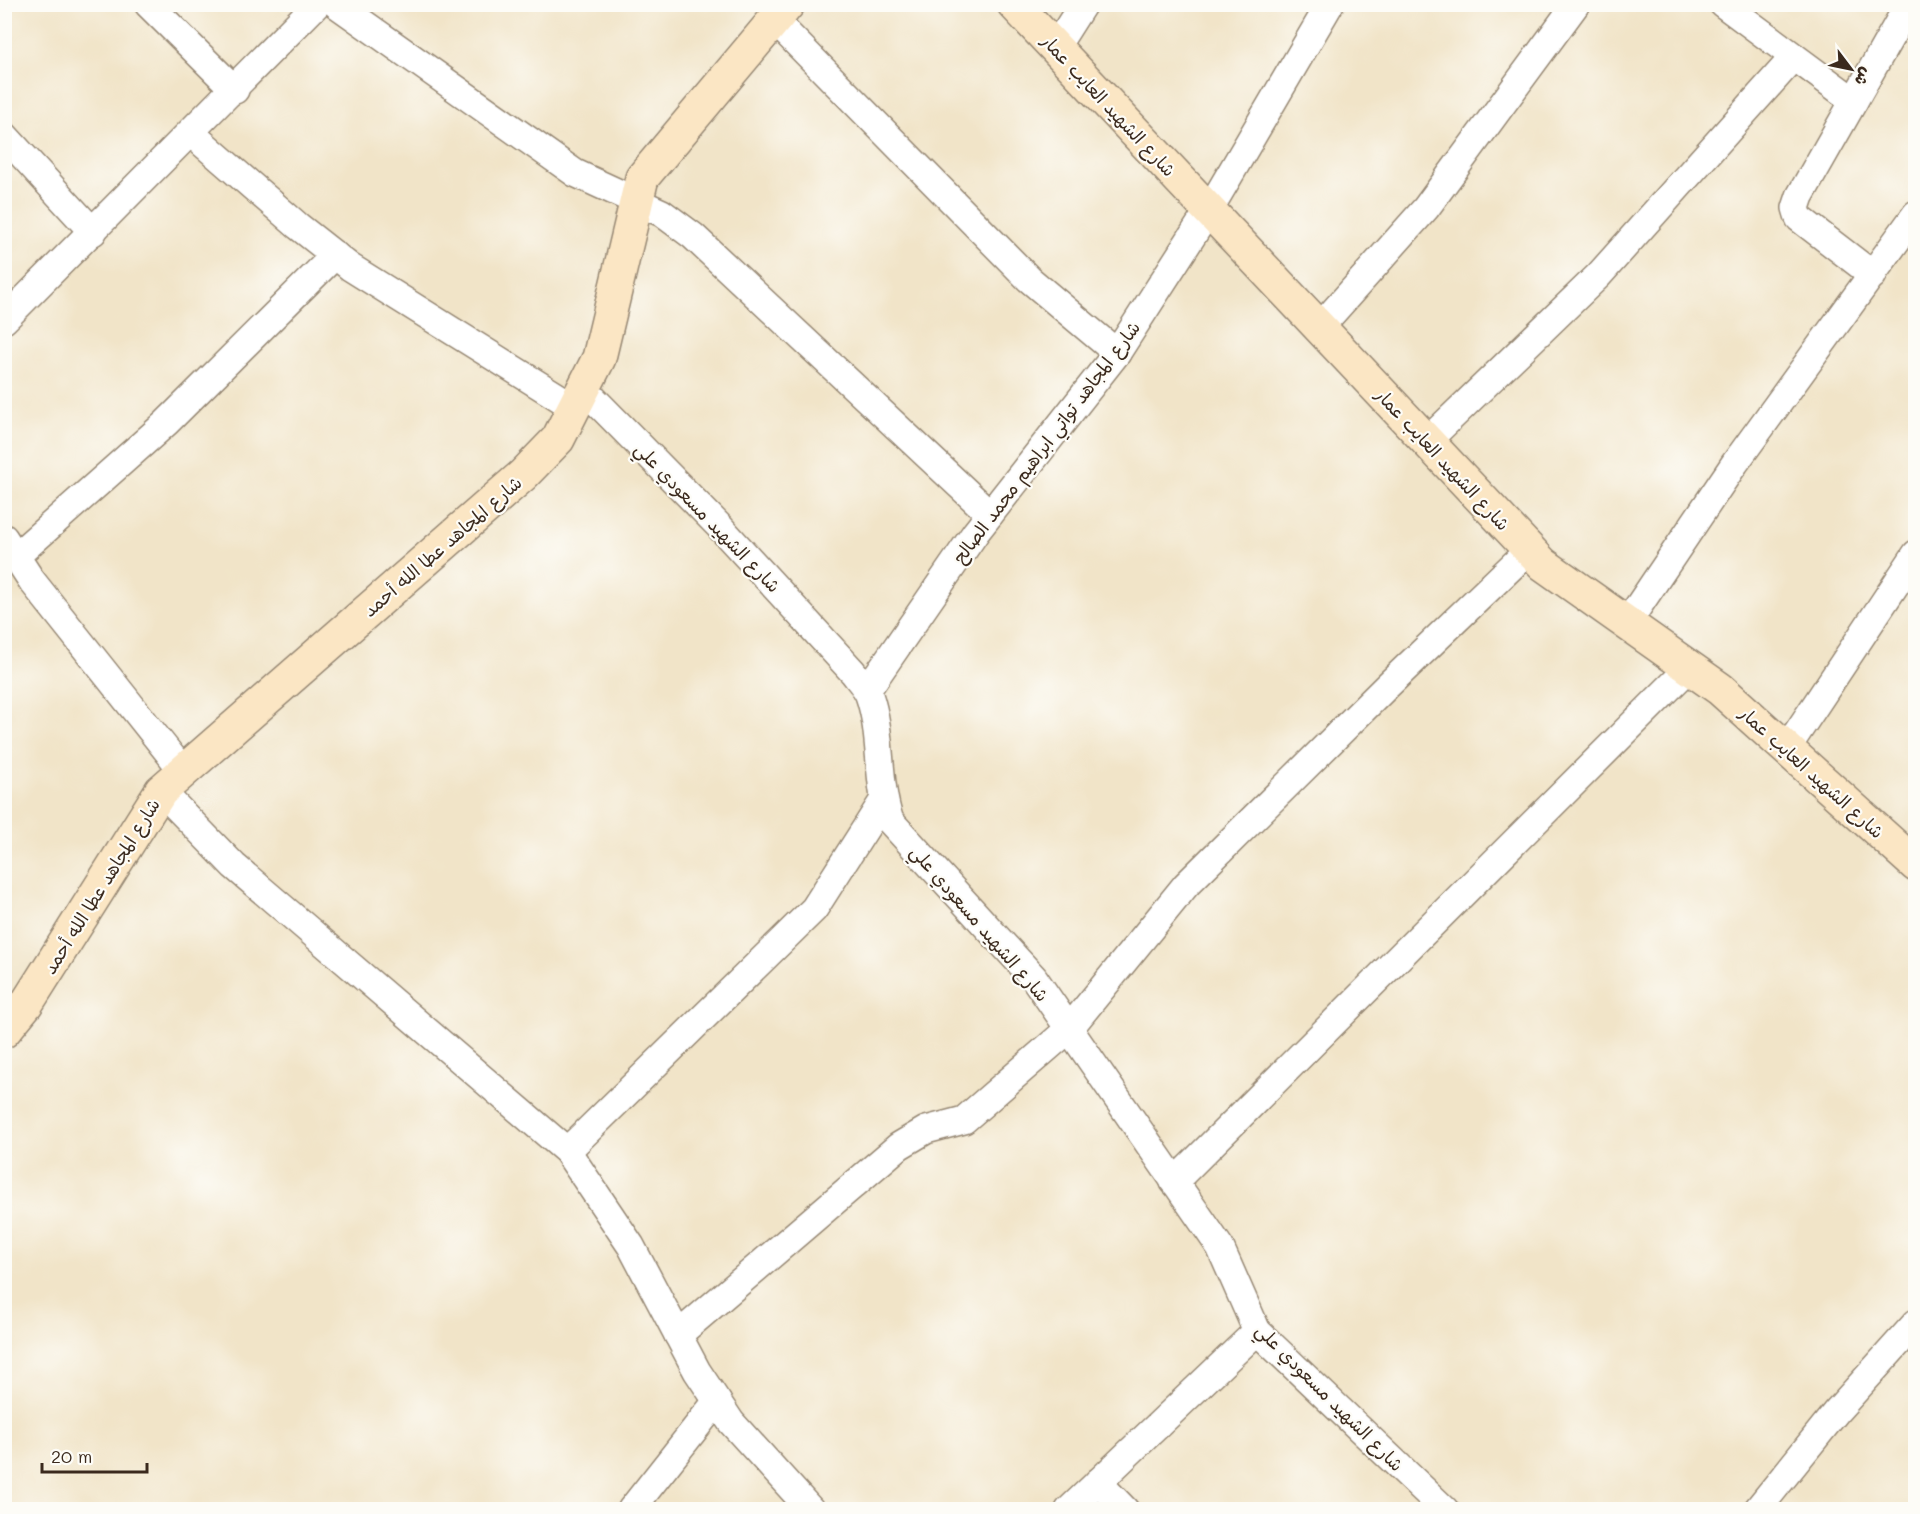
<svg xmlns="http://www.w3.org/2000/svg" width="1920" height="1514" font-family="Mali,'Playpen Sans Arabic',sans-serif">
  <style>
    .lines { fill: none; stroke-linecap: round; stroke-linejoin: round }
    .street-casing { stroke: #968773; stroke-width: 30 }
    .secondary-casing { stroke: #968773; stroke-width: 36 }
    .street { stroke: #fff; stroke-width: 27 }
    .secondary { stroke: #fbe6c4; stroke-width: 33 }
    .labels { text-anchor: middle; dominant-baseline: central; stroke-width: 4.5; stroke-linejoin: round; paint-order: stroke }
    .street-label { font-size: 18px; fill: #3b2a1e; stroke: #fdfcf7 }
  </style>
  <rect width="100%" height="100%" fill="#fdfcf7"/>
  <filter id="ink" filterUnits="userSpaceOnUse"><feTurbulence type="fractalNoise" baseFrequency=".0167" numOctaves="2"/><feDisplacementMap in="SourceGraphic" scale="12" xChannelSelector="R" yChannelSelector="G"/><feConvolveMatrix kernelMatrix="1 2 1 2 8 2 1 2 1" color-interpolation-filters="sRGB"/></filter>
  <filter id="wash" filterUnits="userSpaceOnUse"><feTurbulence type="fractalNoise" baseFrequency=".008" numOctaves="4" result="noise"/><feDisplacementMap in="SourceGraphic" scale="24" xChannelSelector="R" yChannelSelector="G"/><feGaussianBlur stdDeviation="1.35" result="paint"/><feColorMatrix in="noise" values="0 0 0 0 0 0 0 0 0 0 0 0 0 0 0 0 0 1.4 0 .05"/><feComposite in="paint" operator="in"/></filter>
  <g filter="url(#wash)">
    <rect width="100%" height="100%" fill="#f1e4c8"/>
  </g>
  <g filter="url(#ink)">
    <g class="lines">
      <defs>
        <g id="street">
          <polyline points="148,4 235,90"/>
          <polyline points="336,4 575,173 662,213 693,236 990,514"/>
          <polyline points="1723,4 1854,101"/>
          <polyline points="774,20 1029,279 1117,353"/>
          <polyline points="1055,48 1083,4"/>
          <polyline points="192,134 298,226 350,267 574,407"/>
          <polyline points="4,135 93,232"/>
          <polyline points="1873,275 1799,218 1796,208 1800,196 1909,4"/>
          <polyline points="4,320 317,4"/>
          <polyline points="1319,328 1426,208 1576,4"/>
          <path d="M583,388L719,526L853,672C858,679 866,687 869,695C883,735 876,779 890,821L1034,978L1220,1247L1257,1331L1445,1510"/>
          <polyline points="1427,441 1599,275 1794,57"/>
          <polyline points="4,538 32,581 184,772"/>
          <polyline points="16,556 166,423 335,255"/>
          <polyline points="1627,623 1735,463 1916,214"/>
          <polyline points="867,690 976,532 1117,353 1209,210 1330,4"/>
          <polyline points="1787,748 1916,554"/>
          <polyline points="161,791 234,866 567,1151 631,1246 697,1371 731,1422 811,1510"/>
          <polyline points="567,1151 814,909 883,801"/>
          <polyline points="1174,1182 1690,667"/>
          <polyline points="678,1335 899,1146 926,1130 964,1120 1069,1029 1186,885 1387,686 1529,550"/>
          <polyline points="1098,1482 1125,1510"/>
          <polyline points="631,1510 717,1401"/>
          <polyline points="1069,1510 1257,1331"/>
          <polyline points="1757,1510 1836,1412 1916,1323"/>
        </g>
        <g id="secondary">
          <polyline points="1014,4 1543,564 1720,689 1916,865"/>
          <polyline points="4,1031 27,1003 161,791 523,475 558,439 599,358 642,178 788,4"/>
        </g>
      </defs>
      <!-- street casing -->
      <use href="#street" class="street-casing"/>
      <!-- secondary casing -->
      <use href="#secondary" class="secondary-casing"/>
      <!-- street -->
      <use href="#street" class="street"/>
      <!-- secondary -->
      <use href="#secondary" class="secondary"/>
    </g>
  </g>
  <g class="labels">
    <!-- street labels -->
    <g class="street-label">
      <text transform="translate(1109 105) rotate(47)">شارع الشهيد العايب عمار</text>
      <text transform="translate(1046 442) rotate(-53)">شارع المجاهد تواتي ابراهيم محمد الصالح</text>
      <text transform="translate(1443 459) rotate(47)">شارع الشهيد العايب عمار</text>
      <text transform="translate(708 517) rotate(46)">شارع الشهيد مسعودي علي</text>
      <text transform="translate(442 546) rotate(-41)">شارع المجاهد عطا الله أحمد</text>
      <text transform="translate(1812 772) rotate(42)">شارع الشهيد العايب عمار</text>
      <text transform="translate(101 886) rotate(-58)">شارع المجاهد عطا الله أحمد</text>
      <text transform="translate(980 923) rotate(49)">شارع الشهيد مسعودي علي</text>
      <text transform="translate(1330 1397) rotate(45)">شارع الشهيد مسعودي علي</text>
    </g>
  </g>
  <!-- margin -->
  <rect width="1920" height="1514" fill="none" stroke="#fdfcf7" stroke-width="24"/>
  <!-- north arrow -->
  <g transform="translate(1851 69) rotate(122)" stroke="#fdfcf7" stroke-width="4.5" paint-order="stroke">
  <path d="M0-4.5L10 22L0 15L-10 22Z" fill="#3b2a1e"/>
  <text y="-9" font-size="16" font-weight="bold" text-anchor="middle" fill="#3b2a1e">ش</text>
  </g>
  <!-- scale -->
  <path d="M42 1463v9h105v-9" fill="none" stroke="#3b2a1e" stroke-width="3"/>
  <text x="51" y="1463" font-size="18" fill="#3b2a1e" stroke="#fdfcf7" stroke-width="4.5" paint-order="stroke">20 m</text>
</svg>
